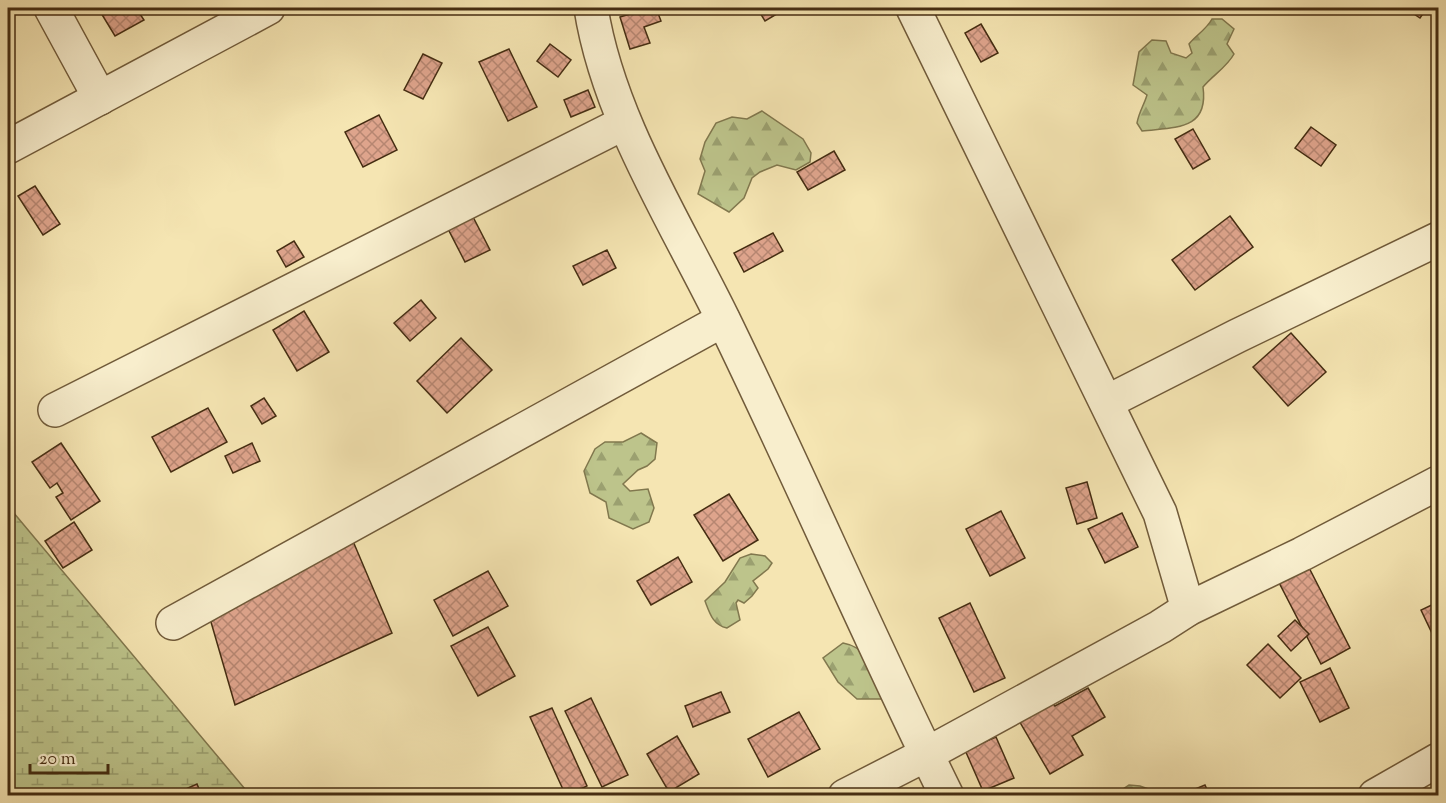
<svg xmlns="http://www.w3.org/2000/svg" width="1446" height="803" font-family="'Sorts Mill Goudy',serif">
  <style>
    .forest { fill: url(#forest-firs); stroke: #81784e; stroke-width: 1.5 }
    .wetland { fill: url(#wetland-marsh); stroke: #81784e; stroke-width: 1.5 }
    .building { fill: url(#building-cross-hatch); stroke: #452d12; stroke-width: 1.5 }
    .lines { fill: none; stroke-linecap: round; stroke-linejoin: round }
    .minor-casing { stroke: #715b3a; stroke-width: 36 }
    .minor { stroke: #f8eecd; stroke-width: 33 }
  </style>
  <defs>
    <pattern id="forest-firs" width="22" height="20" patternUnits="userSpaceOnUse" patternTransform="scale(1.5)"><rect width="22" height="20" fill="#bdc48b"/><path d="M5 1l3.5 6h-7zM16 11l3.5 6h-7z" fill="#9ba070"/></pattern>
    <pattern id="wetland-marsh" width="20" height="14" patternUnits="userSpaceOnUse" patternTransform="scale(1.5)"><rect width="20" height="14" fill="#bdc48b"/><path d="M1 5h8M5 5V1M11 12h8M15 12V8" fill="none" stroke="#9ba070"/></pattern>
    <pattern id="building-cross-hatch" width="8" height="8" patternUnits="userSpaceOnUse" patternTransform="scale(1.5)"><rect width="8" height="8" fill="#dea48c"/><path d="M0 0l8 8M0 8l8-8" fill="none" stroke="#b68671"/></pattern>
  </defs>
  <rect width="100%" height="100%" fill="#f5e5b2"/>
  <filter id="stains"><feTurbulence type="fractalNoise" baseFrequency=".00333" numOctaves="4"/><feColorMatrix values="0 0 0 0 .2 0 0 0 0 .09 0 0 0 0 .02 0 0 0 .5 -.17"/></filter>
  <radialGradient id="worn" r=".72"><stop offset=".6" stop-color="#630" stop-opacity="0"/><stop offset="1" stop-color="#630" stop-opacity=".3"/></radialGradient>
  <!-- forest -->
  <g class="forest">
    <path d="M1212,19H1222L1234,29L1227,44L1234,54C1227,67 1213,75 1203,87C1209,131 1174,127 1142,131L1137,123C1139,112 1144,105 1147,95L1133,85L1139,52L1152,40L1166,41L1171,53L1186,58L1192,53L1189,44C1196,35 1206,30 1212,19Z"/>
    <polygon points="762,111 803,139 811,153 810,162 796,170 777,165 760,172 752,178 744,198 729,212 698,194 705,171 700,159 705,142 716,123 732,117 747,119"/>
    <polygon points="641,433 657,443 655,459 647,466 638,470 623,484 630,491 648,489 654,508 649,522 633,529 609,518 606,502 590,493 584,471 595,449 605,442 623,442"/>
    <path d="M751,554L765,556L772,563L768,569L753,581L758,588L752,596L744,603L738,600L736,603L740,620L727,628C713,625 710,614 705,601L725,582L740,558Z"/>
    <path d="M843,643C872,648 875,675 883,699H857L838,682L823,658Z"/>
    <polygon points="1129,785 1140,786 1157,792 1156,795 1114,795"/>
  </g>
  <!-- wetland -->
  <polygon class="wetland" points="8,506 250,795 8,795"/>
  <!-- building -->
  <g class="building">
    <polygon points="98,8 136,8 144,20 115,36"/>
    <polygon points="650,8 656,8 661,21 644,27 650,43 630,49 620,17"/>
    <polygon points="757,8 787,8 765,21"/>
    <polygon points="1405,8 1427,8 1420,18"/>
    <polygon points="981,24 998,53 981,62 965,33"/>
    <polygon points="550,44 571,60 558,77 537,61"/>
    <polygon points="509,49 537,107 508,121 479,62"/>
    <polygon points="423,54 442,63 423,99 404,90"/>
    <polygon points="588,90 595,107 571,117 564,100"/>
    <polygon points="379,115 397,150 363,167 345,132"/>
    <polygon points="1311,127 1336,145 1321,166 1295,148"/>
    <polygon points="1193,129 1210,159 1193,169 1175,139"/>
    <polygon points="834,151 845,170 808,190 797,172"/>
    <polygon points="35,186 60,224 43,235 18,196"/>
    <polygon points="470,211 490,250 465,262 445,223"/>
    <polygon points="1230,216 1253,247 1195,290 1172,260"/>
    <polygon points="773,233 783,251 744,272 734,253"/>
    <polygon points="294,241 304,257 286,267 277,251"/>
    <polygon points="607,250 616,268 583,285 573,266"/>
    <polygon points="421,300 436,318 410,341 394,323"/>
    <polygon points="304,311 329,352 297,371 273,330"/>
    <polygon points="1291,333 1326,372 1288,406 1253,367"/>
    <polygon points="461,338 492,370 447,413 417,381"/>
    <polygon points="264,398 276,416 262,424 251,406"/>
    <polygon points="208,408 227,442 171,472 152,437"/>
    <polygon points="61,443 100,501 71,520 56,497 63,493 57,483 50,488 32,462"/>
    <polygon points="252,443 260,461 233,473 225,456"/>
    <polygon points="1087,482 1097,518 1077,524 1066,488"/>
    <polygon points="729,494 758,540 723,561 694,515"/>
    <polygon points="1001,511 1025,558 990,576 966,529"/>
    <polygon points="1122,513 1138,547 1105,563 1088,529"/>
    <polygon points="74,522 92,550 63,568 45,541"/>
    <polygon points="347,527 392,633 235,705 211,622"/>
    <polygon points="1302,554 1350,648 1321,664 1272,569"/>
    <polygon points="678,557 692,582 651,605 637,581"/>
    <polygon points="488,571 508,606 453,636 434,600"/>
    <polygon points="1438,602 1438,646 1421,610"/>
    <polygon points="970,603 1005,678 974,692 939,618"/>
    <polygon points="1295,620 1309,634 1291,651 1278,636"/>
    <polygon points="488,627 515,676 478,696 451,646"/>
    <polygon points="1268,644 1301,678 1280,698 1247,665"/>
    <polygon points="1330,668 1349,708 1320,722 1300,682"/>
    <polygon points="1088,688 1105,717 1072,736 1083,755 1050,774 1014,712 1047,693 1055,706"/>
    <polygon points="721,692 730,712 693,727 685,706"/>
    <polygon points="591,698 628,775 602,787 565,711"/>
    <polygon points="552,708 587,786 566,796 530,717"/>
    <polygon points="799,712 820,749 768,777 748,739"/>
    <polygon points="677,736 699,774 669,792 647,754"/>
    <polygon points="996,737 1014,778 983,791 965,750"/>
    <polygon points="197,784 202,796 170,796"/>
    <polygon points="1205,785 1210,796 1189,796 1188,792"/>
  </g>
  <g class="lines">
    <defs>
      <g id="minor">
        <polyline points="51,8 100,98"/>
        <path d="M591,8C608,117 675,221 723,319C800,477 869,638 947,796"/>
        <polyline points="913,8 1160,513 1188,609"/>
        <polyline points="8,147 268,8"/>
        <polyline points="1107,402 1237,336 1438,239"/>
        <polyline points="55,410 624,123"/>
        <polyline points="173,623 723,320"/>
        <polyline points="845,796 927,754 1160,627 1188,609 1302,554 1438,483"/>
        <polyline points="1375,796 1438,760"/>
      </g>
    </defs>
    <!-- minor casing -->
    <use href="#minor" class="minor-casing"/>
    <!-- minor -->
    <use href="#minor" class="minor"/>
  </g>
  <!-- margin -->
  <rect width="1446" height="803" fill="none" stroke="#f5e5b2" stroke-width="30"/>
  <rect x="9" y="9" width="1428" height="785" fill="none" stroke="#452d12" stroke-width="3"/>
  <rect x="15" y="15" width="1416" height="773" fill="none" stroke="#452d12" stroke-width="1.5"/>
  <!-- scale -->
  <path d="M30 764v9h78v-9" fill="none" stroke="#452d12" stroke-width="3"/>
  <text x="39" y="764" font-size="18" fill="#452d12" stroke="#f8eecd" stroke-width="4.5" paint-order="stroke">20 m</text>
  <rect width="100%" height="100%" filter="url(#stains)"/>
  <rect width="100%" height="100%" fill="url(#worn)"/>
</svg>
